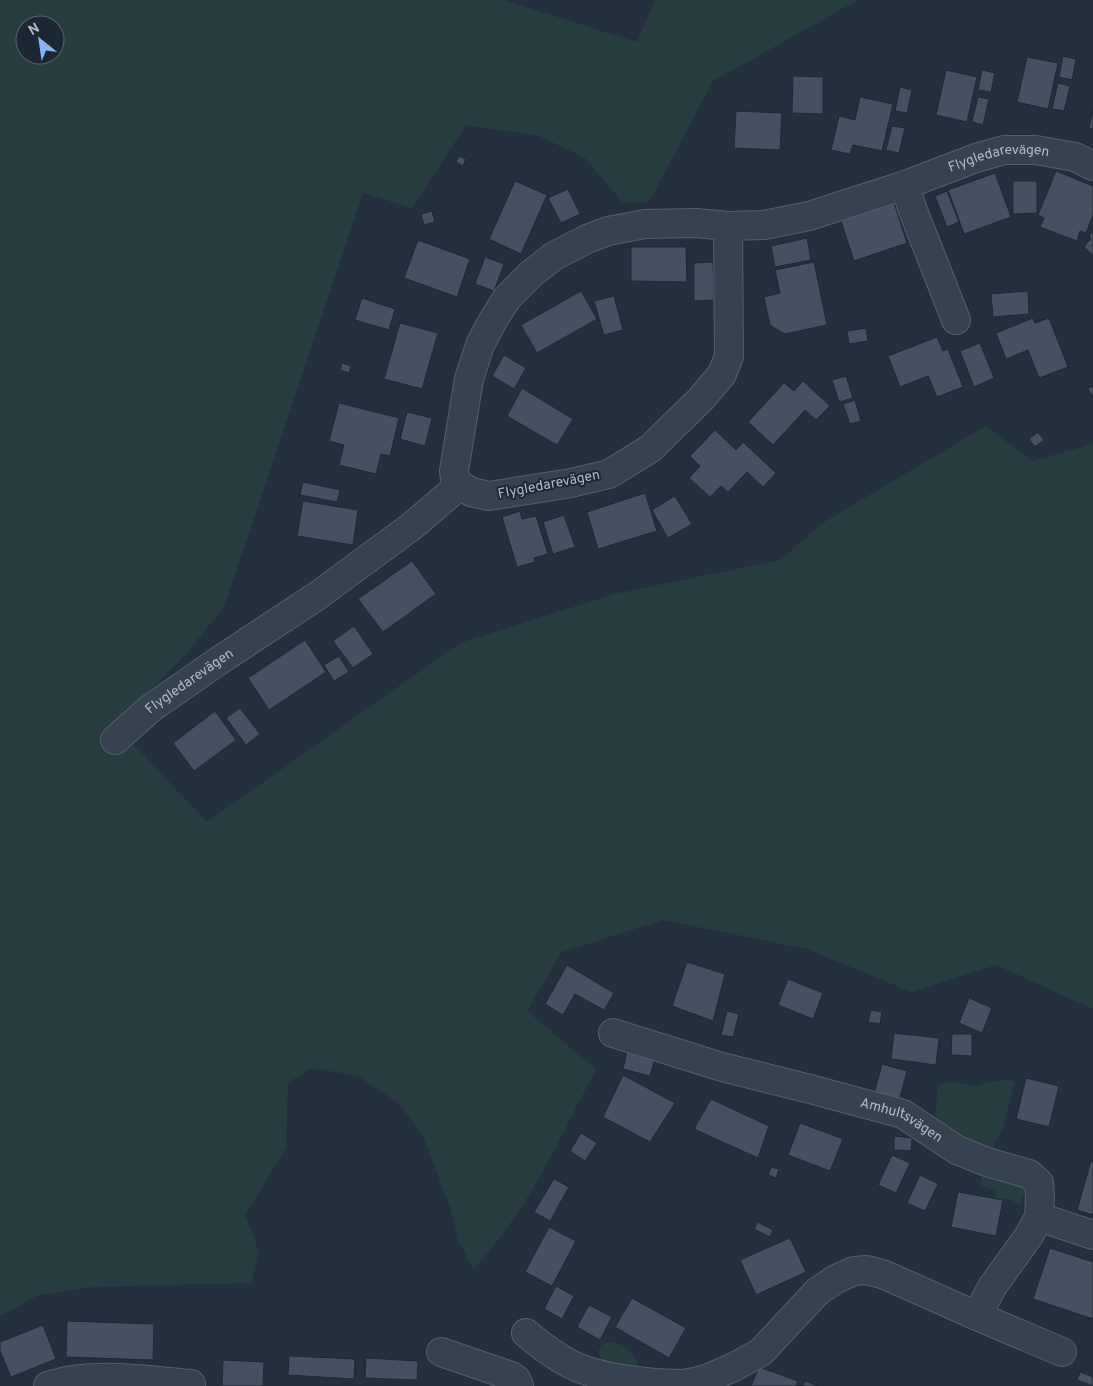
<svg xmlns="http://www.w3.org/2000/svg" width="1093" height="1386" font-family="Overpass,sans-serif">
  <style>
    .green { fill: #263c3f; fill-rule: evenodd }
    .building { fill: #455162; stroke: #1f2835 }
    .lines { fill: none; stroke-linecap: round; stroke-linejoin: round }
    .minor-casing { stroke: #565f6c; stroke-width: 30 }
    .minor { stroke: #38414e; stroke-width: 28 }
    .labels { text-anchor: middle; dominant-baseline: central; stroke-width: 4; stroke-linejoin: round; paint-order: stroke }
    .street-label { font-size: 14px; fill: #b4bcc9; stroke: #1d2633 }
  </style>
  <rect width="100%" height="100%" fill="#242f3e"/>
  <!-- green -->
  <g class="green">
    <path d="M0,0H503L637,42L655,0H858L713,81L649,202L623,203L585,158L539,136L466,125L412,208L363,193L224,607L182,659L115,725L207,822L460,643L614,594L780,560L824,522L986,426L1032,461L1093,444V1009L996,965L911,992L807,949L663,920L562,952L527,1011L596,1069C560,1138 528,1212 473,1269L459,1242L450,1207L422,1134L398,1103L361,1078L341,1073L311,1068L288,1083L286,1148L245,1215L259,1251L251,1283L95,1287L39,1295L0,1316ZM25,25H55V55H25Z"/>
    <polygon points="1003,1080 1015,1081 1002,1130 990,1153 976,1150 936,1122 935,1114 938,1085 952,1082 960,1083 976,1087 986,1083"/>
    <polygon points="982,1172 1021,1181 1026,1189 1020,1205 1011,1200 996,1198 995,1190 981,1186"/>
    <path d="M611,1342C625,1342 635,1356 640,1368L614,1364L601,1359L598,1352L602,1344Z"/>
  </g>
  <!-- building -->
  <g class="building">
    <polygon points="1063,56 1076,59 1072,80 1059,77"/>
    <polygon points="1027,57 1058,63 1048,109 1017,102"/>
    <polygon points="946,70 977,77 967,122 936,115"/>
    <polygon points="982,70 995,73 991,92 978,90"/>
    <polygon points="793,76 823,77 823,114 792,113"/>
    <polygon points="1058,83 1070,86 1064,111 1052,109"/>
    <polygon points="900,87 912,90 907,113 895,111"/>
    <polygon points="860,97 893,104 882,151 853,145 850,154 831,150 839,116 855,120"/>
    <polygon points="978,97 989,99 983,125 972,122"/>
    <polygon points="1093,108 1093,129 1089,128"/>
    <polygon points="736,111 782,113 780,150 734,148"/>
    <polygon points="892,126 905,128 899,153 886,150"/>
    <polygon points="459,156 466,159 463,166 456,162"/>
    <polygon points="1056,171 1093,186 1093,215 1086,233 1080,231 1077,241 1040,227 1044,218 1038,215"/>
    <polygon points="995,173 1011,217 964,234 948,190"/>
    <polygon points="515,181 547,195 521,254 489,239"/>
    <polygon points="1013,181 1037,181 1037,213 1013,214"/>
    <polygon points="568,189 580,214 561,223 548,198"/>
    <polygon points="947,191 959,222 947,227 935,196"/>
    <polygon points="894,203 907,243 854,261 841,221"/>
    <polygon points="432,211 435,222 424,225 421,214"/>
    <polygon points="1093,230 1093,255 1084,247 1091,238 1089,236"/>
    <polygon points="807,238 811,260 775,267 771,246"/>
    <polygon points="418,240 470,259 457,297 404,278"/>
    <polygon points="631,247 686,247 687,282 631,281"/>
    <polygon points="485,257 504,264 494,291 475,284"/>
    <polygon points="713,262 714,300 694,301 694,263"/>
    <polygon points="814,262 827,325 785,334 770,325 764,297 780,293 775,270"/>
    <polygon points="581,291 597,319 537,353 521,325"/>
    <polygon points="1028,291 1029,314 993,317 991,294"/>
    <polygon points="614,296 623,330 604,335 594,301"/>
    <polygon points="362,298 395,309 389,330 355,320"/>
    <polygon points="1033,318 1035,323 1049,318 1068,367 1039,378 1028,350 1006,359 996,333"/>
    <polygon points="400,323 438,333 422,389 384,379"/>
    <polygon points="866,328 868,341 849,344 847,331"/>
    <polygon points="937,337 943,351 948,349 963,387 937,397 928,376 900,387 888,356"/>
    <polygon points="980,343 994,378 974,387 960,351"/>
    <polygon points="504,355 526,368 514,389 492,376"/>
    <polygon points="342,363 351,366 349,373 340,370"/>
    <polygon points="846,376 853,398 839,402 832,380"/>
    <polygon points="803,381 830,406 816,420 805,410 773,445 748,422 784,383 794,391"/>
    <polygon points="1093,386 1093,398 1088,388"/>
    <polygon points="522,388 573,419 557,445 507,416"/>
    <polygon points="855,400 861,421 850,424 843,404"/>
    <polygon points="339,403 399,418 390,456 381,454 376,474 339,465 344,445 329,441"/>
    <polygon points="407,412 432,418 425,446 400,439"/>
    <polygon points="715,430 736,450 743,442 776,473 763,487 747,472 728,492 721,486 710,497 689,478 700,466 690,456"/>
    <polygon points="1038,432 1044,440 1035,447 1029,439"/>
    <polygon points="303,482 340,490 337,502 300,495"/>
    <polygon points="645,493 657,531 598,549 587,512"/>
    <polygon points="675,496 692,524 668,538 652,510"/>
    <polygon points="303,501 358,510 353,545 297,536"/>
    <polygon points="520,511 522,519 536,516 548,554 534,558 535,562 517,567 502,517"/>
    <polygon points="564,515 575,547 553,554 543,522"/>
    <polygon points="412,561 436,594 383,632 358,599"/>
    <polygon points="354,626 373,654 353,668 333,641"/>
    <polygon points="305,640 326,672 269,710 248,678"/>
    <polygon points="339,656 349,672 334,681 324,665"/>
    <polygon points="240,708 260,734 246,745 226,718"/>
    <polygon points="215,711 236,740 194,771 173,743"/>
    <polygon points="687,962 725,974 713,1021 672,1006"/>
    <polygon points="567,965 614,993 604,1010 575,994 563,1015 545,1004"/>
    <polygon points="788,979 823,993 813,1019 778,1005"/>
    <polygon points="969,998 992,1008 982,1033 959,1023"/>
    <polygon points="871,1010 882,1012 880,1024 868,1022"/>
    <polygon points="727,1011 739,1014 733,1037 721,1035"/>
    <polygon points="894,1033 939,1038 936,1065 891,1059"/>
    <polygon points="952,1034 972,1034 972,1056 951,1055"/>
    <polygon points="628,1047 656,1055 650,1076 623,1069"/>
    <polygon points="882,1064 907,1071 898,1105 873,1098"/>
    <polygon points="623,1075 675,1103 650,1142 603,1117"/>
    <polygon points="1026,1078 1059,1086 1049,1127 1016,1119"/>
    <polygon points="711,1099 769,1126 758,1158 694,1129"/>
    <polygon points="800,1123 843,1139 830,1171 788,1155"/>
    <polygon points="581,1133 597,1143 585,1161 570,1151"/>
    <polygon points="894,1136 912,1138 911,1151 894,1150"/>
    <polygon points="892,1155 910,1163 896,1193 878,1185"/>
    <polygon points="1091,1161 1093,1162 1093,1215 1077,1210"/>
    <polygon points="771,1167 779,1169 776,1178 768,1175"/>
    <polygon points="920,1175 938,1184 925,1211 907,1203"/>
    <polygon points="554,1179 569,1187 550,1221 534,1212"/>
    <polygon points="958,1192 1003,1200 996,1236 951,1227"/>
    <polygon points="758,1222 773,1230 770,1237 754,1229"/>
    <polygon points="549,1227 576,1241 552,1286 525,1272"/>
    <polygon points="790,1238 806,1272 756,1295 740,1260"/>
    <polygon points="1050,1248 1093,1262 1093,1319 1033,1299"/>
    <polygon points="556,1286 574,1296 562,1319 544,1309"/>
    <polygon points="632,1298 686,1328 669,1358 615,1327"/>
    <polygon points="589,1305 612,1317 600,1340 577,1327"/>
    <polygon points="67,1321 154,1324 153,1360 66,1357"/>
    <polygon points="43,1325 56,1359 11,1377 0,1351 0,1342"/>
    <polygon points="289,1356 355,1359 354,1379 288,1375"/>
    <polygon points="366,1358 418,1361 417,1380 365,1378"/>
    <polygon points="223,1360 264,1362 263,1386 222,1386"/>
    <polygon points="759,1367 798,1381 796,1386 751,1386"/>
    <polygon points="1080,1372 1093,1377 1093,1386 1077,1380"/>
    <polygon points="805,1381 818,1386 803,1386"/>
  </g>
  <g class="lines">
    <defs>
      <g id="minor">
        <polyline points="905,185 912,208 956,320"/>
        <path id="s1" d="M728,226L729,356L722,374L701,399L666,433L651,448L635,458L609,474L571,483L489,496L471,492L460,485L455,479L454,471L469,379L480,345L492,322L507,298L531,274L554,256L587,239L608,231L645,224L696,223L728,226L764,225L809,216L905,185L976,158L1004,150H1036L1075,157L1093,166"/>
        <path id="s2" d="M115,740L151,708L217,662L317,596L412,526L460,485"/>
        <path id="s3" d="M613,1033L722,1067L810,1089L903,1114L957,1150L987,1162L1029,1174L1039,1183L1040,1198L1039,1217L1028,1237L992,1287L977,1316"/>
        <polyline points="1039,1217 1093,1235"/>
        <path d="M526,1333C540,1345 553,1355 570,1364C600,1379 651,1384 684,1384V1386"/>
        <polyline points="441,1352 511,1376 516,1379 519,1386"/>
        <polyline points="684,1384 704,1380 734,1367 761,1352 818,1291 836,1279 854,1271 867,1270 885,1275 977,1316 1062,1352"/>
        <path d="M48,1386C90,1371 147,1380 191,1384V1386"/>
      </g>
    </defs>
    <!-- minor casing -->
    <use href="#minor" class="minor-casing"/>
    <!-- minor -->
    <use href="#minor" class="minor"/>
  </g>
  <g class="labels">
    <!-- street labels -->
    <g class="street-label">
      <text stroke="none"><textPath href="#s1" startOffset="1179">Flygledarevägen</textPath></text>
      <text transform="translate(549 485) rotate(-11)">Flygledarevägen</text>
      <text stroke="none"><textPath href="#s2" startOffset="95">Flygledarevägen</textPath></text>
      <text stroke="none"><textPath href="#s3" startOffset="302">Amhultsvägen</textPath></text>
    </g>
  </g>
  <!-- north arrow -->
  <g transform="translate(40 40) rotate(330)"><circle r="24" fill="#1d2633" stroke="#59626f"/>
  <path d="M0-4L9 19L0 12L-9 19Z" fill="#8ab4f8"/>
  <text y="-8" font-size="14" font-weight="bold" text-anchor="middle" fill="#b4bcc9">N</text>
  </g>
</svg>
